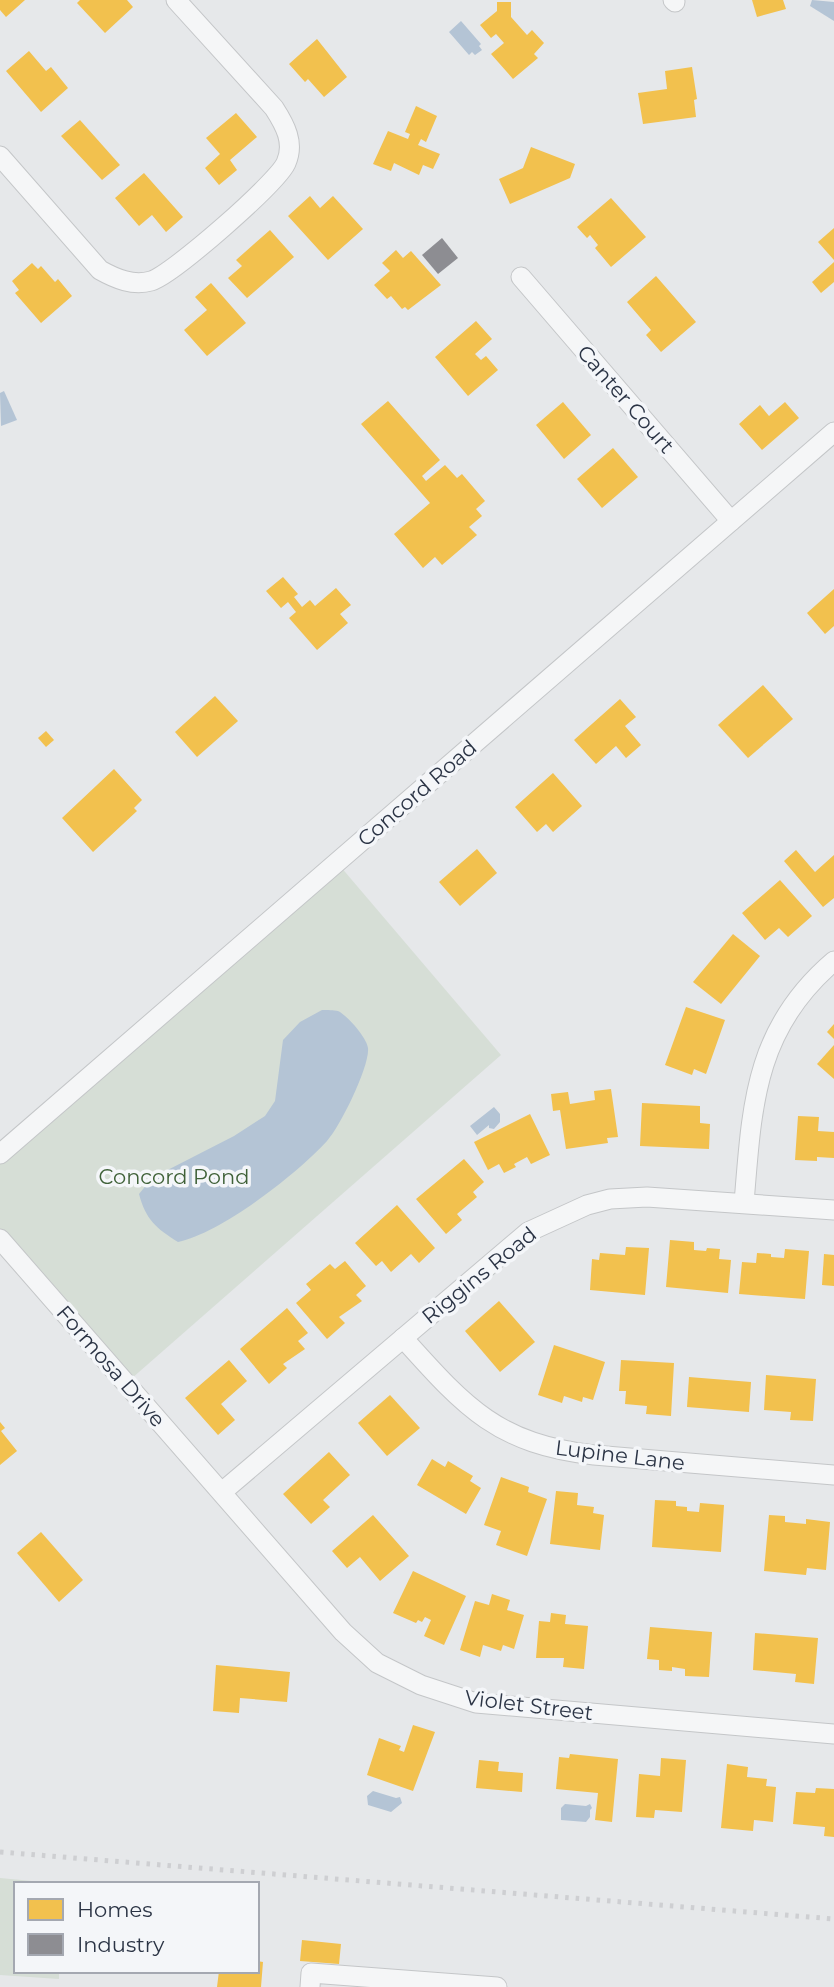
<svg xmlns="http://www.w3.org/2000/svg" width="834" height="1987" font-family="Montserrat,sans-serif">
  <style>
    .green { fill: #d6ded6 }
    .water { fill: #b4c4d5 }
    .homes { fill: #f2c14e }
    .industry { fill: #8d8d92 }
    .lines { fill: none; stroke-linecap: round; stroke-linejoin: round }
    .minor-casing { stroke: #c4c6c8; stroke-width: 21 }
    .minor { stroke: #f5f6f7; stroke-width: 19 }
    .rail { stroke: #cecfd2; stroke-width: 5; stroke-dasharray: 3.5 7; stroke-linecap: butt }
    .labels { text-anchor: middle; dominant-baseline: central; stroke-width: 7; stroke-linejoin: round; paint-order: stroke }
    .street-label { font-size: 21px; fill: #2b3445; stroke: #f4f6f9 }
    .park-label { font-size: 21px; fill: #3f6138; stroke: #f4f6f9 }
  </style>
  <rect width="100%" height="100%" fill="#e6e8ea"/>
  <!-- green -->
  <g class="green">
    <polygon points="340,866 501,1055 131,1379 0,1230 0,1161"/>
    <polygon points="0,1878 64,1884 16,1884 16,1971 59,1971 59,1979 0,1975"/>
  </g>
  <!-- water -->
  <g class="water">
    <polygon points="812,0 834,2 834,21 810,6"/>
    <polygon points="461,21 481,44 479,46 482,50 475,55 472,52 469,55 449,32"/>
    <polygon points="4,391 17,420 1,426 0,393"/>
    <path d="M322,1010C327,1010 334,1010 338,1011C347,1015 367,1038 368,1048C370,1066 340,1127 327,1141C297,1174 221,1233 178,1242C156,1228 146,1220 139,1194L152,1178L234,1136L265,1116L275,1101L283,1040L300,1022Z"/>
    <polygon points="494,1107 500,1114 500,1122 494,1129 489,1128 489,1125 477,1135 470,1126"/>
    <polygon points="373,1791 396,1798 400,1797 402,1803 391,1812 368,1805 367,1796"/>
    <polygon points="565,1804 586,1806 590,1804 592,1808 590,1810 590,1817 586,1822 561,1820 561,1808"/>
  </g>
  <!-- homes -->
  <g class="homes">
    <polygon points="0,0 25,0 6,17 0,10"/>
    <polygon points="80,0 127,0 133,7 105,33 77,3"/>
    <polygon points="752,0 783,0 786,9 757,17"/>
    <polygon points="497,2 511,2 511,17 527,35 532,30 544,43 534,54 538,58 513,79 491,54 504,43 496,34 491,38 480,25 497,11"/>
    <polygon points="317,39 347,77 324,97 308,79 305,82 289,64"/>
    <polygon points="29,51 46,71 51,67 68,88 41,112 6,71"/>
    <polygon points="692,67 697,99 694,100 696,117 643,124 638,93 667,89 665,71"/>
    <polygon points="416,106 437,116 426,142 421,139 418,145 440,154 433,169 423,165 419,175 394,163 391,171 373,164 388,131 408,139 410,134 405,132"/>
    <polygon points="236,113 257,137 230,160 237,170 219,185 205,168 220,154 206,138"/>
    <polygon points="80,120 120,165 102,180 61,136"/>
    <polygon points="531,147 575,164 570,178 510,204 499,179 523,168"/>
    <polygon points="144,173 183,217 166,232 152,215 139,226 115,198"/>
    <polygon points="310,196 320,208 333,196 363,229 328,260 288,216"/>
    <polygon points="611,198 646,237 611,267 595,248 598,245 590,235 587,238 577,227"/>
    <polygon points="834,228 834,260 818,242"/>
    <polygon points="270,230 294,257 247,298 228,278 242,266 236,260"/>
    <polygon points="396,250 403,258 411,251 441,285 408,310 405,307 402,309 391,296 387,299 374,285 390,271 382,263"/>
    <polygon points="834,262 834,282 821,293 812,282"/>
    <polygon points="32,263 38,269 41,266 55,282 58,279 72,296 41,323 15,293 19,290 12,281"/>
    <polygon points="656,276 696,322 661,352 646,335 651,330 627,302"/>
    <polygon points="211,283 246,323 207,356 184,330 207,310 195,297"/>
    <polygon points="476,321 492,339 475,354 481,360 486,356 498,370 468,396 435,357"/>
    <polygon points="388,401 440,460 422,476 426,481 445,465 457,478 462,474 485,501 476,509 482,516 469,527 477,535 442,565 435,557 423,568 394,534 430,503 361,424"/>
    <polygon points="563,402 591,435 564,459 536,425"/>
    <polygon points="785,402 799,418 762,450 739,424 760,405 769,416"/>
    <polygon points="613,448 638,477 602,508 577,479"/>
    <polygon points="283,577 298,594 294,597 302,607 310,600 315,606 336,588 351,605 340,614 348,623 317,650 289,618 296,612 288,602 281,608 266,591"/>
    <polygon points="834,589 834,626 825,634 807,613"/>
    <polygon points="763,685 793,719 748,758 718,725"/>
    <polygon points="215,696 238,721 197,757 175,732"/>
    <polygon points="620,699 636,717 625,726 641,745 626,758 616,746 596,764 574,740"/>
    <polygon points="46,731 54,740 46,747 38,738"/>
    <polygon points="114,769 142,800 134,808 137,811 93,852 62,818"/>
    <polygon points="553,773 582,806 553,832 546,824 537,832 515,807"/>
    <polygon points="477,849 497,873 460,906 439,882"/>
    <polygon points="796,850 815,872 834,855 834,898 823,907 784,861"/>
    <polygon points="780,880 812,916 788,937 779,928 765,940 742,913"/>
    <polygon points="733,934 760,956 721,1004 693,982"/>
    <polygon points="686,1007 725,1020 706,1074 694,1069 692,1075 665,1065"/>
    <polygon points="834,1024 834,1039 827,1032"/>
    <polygon points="834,1045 834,1079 817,1064"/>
    <polygon points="611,1089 618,1137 607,1138 608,1143 566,1149 560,1110 553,1111 551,1094 568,1092 570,1104 595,1100 594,1091"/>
    <polygon points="642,1103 700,1106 700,1123 710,1124 709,1149 640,1146"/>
    <polygon points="530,1114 550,1155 531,1164 527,1157 514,1164 516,1167 504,1173 499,1164 488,1170 474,1142"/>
    <polygon points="798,1116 819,1117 818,1131 834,1132 834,1158 817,1157 817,1161 795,1160"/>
    <polygon points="464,1159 484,1182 473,1192 477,1197 457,1214 462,1220 446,1234 416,1199"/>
    <polygon points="397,1205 435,1248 419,1263 411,1254 391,1272 382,1261 376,1266 355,1243"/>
    <polygon points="670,1240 694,1242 694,1250 706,1251 707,1248 720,1249 719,1259 731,1260 728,1293 666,1287"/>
    <polygon points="626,1247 649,1248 645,1295 590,1290 592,1259 599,1260 600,1253 625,1255"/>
    <polygon points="785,1249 809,1251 805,1299 739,1294 742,1262 756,1263 757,1253 771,1254 771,1257 784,1258"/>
    <polygon points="824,1254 834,1255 834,1286 822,1285"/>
    <polygon points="345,1261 366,1286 356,1295 362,1301 339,1317 345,1323 327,1339 296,1303 311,1290 306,1284 330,1264 335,1269"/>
    <polygon points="499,1301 535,1342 500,1372 465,1331"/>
    <polygon points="287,1308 308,1333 298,1341 305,1349 283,1364 287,1368 269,1384 240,1349"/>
    <polygon points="554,1345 605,1362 593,1400 583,1397 582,1402 564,1396 562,1403 538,1395"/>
    <polygon points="229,1360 247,1381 221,1404 235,1420 218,1435 185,1398"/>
    <polygon points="621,1360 674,1363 671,1416 646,1414 647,1406 625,1404 626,1391 619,1391"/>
    <polygon points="766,1375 816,1379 813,1421 790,1420 791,1412 764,1410"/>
    <polygon points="689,1377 751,1382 749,1412 687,1407"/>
    <polygon points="390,1395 420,1428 387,1456 358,1423"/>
    <polygon points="0,1422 5,1428 1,1431 17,1451 0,1465"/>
    <polygon points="329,1452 350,1475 323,1500 330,1507 311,1524 283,1494"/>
    <polygon points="432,1459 445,1467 448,1461 473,1476 470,1481 481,1488 466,1514 417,1485"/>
    <polygon points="501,1477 529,1487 528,1492 547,1499 527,1556 496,1545 501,1531 484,1525"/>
    <polygon points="556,1491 578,1493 577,1505 594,1507 593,1513 604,1515 600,1550 550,1544"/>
    <polygon points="655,1500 676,1501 676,1506 687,1507 687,1511 699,1512 700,1503 724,1505 721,1552 652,1547"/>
    <polygon points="373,1515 409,1556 380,1581 360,1557 347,1568 332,1551"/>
    <polygon points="769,1515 785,1516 785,1522 806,1524 806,1519 830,1522 826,1570 807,1568 806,1575 764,1571"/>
    <polygon points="41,1532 83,1580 59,1602 17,1553"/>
    <polygon points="413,1571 466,1596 444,1645 424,1636 431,1620 425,1617 422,1622 418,1620 416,1623 393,1613"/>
    <polygon points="492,1594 510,1600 507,1610 524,1615 514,1649 503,1645 501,1651 483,1645 480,1657 460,1650 475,1601 489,1605"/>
    <polygon points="551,1613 566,1615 565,1624 588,1626 584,1669 563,1667 564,1658 536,1658 539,1621 550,1622"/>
    <polygon points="650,1627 712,1632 709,1677 685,1676 685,1669 672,1667 672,1671 659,1670 659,1660 647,1659"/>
    <polygon points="755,1633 818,1638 814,1684 795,1682 796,1674 753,1670"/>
    <polygon points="216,1665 290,1672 287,1702 240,1698 239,1713 213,1711"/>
    <polygon points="413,1725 435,1732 413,1791 367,1775 379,1738 401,1746 399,1750 404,1752"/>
    <polygon points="570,1754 618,1759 612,1822 595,1820 598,1793 556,1789 559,1757 569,1758"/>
    <polygon points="661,1758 686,1760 682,1812 655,1810 654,1818 636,1817 639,1774 660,1776"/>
    <polygon points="479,1760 499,1762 498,1771 523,1773 522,1792 476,1788"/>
    <polygon points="727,1764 748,1767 747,1777 767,1779 766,1786 776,1787 773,1822 754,1820 753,1831 721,1828"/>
    <polygon points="816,1788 834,1789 834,1837 824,1836 825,1827 793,1824 796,1792 815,1793"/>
    <polygon points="302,1940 341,1944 339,1964 300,1961"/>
    <polygon points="257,1961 263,1962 261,1987 217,1987 219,1971 257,1971"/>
  </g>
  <!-- industry -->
  <polygon class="industry" points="442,238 458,258 438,274 422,255"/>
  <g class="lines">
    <defs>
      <g id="minor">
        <polyline points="673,0 675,2"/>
        <path d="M0,156L100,270C116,279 133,286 151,281C172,275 277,183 286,163C295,143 285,125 274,108L176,0"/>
        <polyline points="521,277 731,521"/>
        <polyline points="0,1154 834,432"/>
        <path d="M744,1203C752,1106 754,1029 834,961"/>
        <polyline points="0,1239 343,1632 377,1663 421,1685 476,1703 834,1734"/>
        <path d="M403,1338C465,1407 497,1444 594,1455L834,1475"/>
        <polyline points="222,1492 528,1232 587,1205 610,1199 647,1197 834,1210"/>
        <polyline points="310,1987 311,1973 497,1987"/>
      </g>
    </defs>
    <!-- minor casing -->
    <use href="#minor" class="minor-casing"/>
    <!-- minor -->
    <use href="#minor" class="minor"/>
    <!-- rail -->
    <polyline class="rail" points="0,1852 834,1919"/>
  </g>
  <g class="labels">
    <!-- street labels -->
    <g class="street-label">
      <text transform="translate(626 399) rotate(49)">Canter Court</text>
      <text transform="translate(417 793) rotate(-41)">Concord Road</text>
      <text transform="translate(479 1275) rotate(-39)">Riggins Road</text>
      <text transform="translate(111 1366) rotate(49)">Formosa Drive</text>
      <text transform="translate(620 1455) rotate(7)">Lupine Lane</text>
      <text transform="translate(529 1705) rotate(7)">Violet Street</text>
    </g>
    <!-- park labels -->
    <g class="park-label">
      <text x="174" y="1176">Concord Pond</text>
    </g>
  </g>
  <!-- legend -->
  <rect x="14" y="1882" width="245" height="91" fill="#f4f6f9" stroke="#a4a8b1" stroke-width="2"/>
  <rect x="28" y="1899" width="35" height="21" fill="#f2c14e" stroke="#a4a8b1" stroke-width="2"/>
  <text x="77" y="1917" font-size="21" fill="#2b3445">Homes</text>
  <rect x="28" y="1934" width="35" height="21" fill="#8d8d92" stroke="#a4a8b1" stroke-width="2"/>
  <text x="77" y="1952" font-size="21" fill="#2b3445">Industry</text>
</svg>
